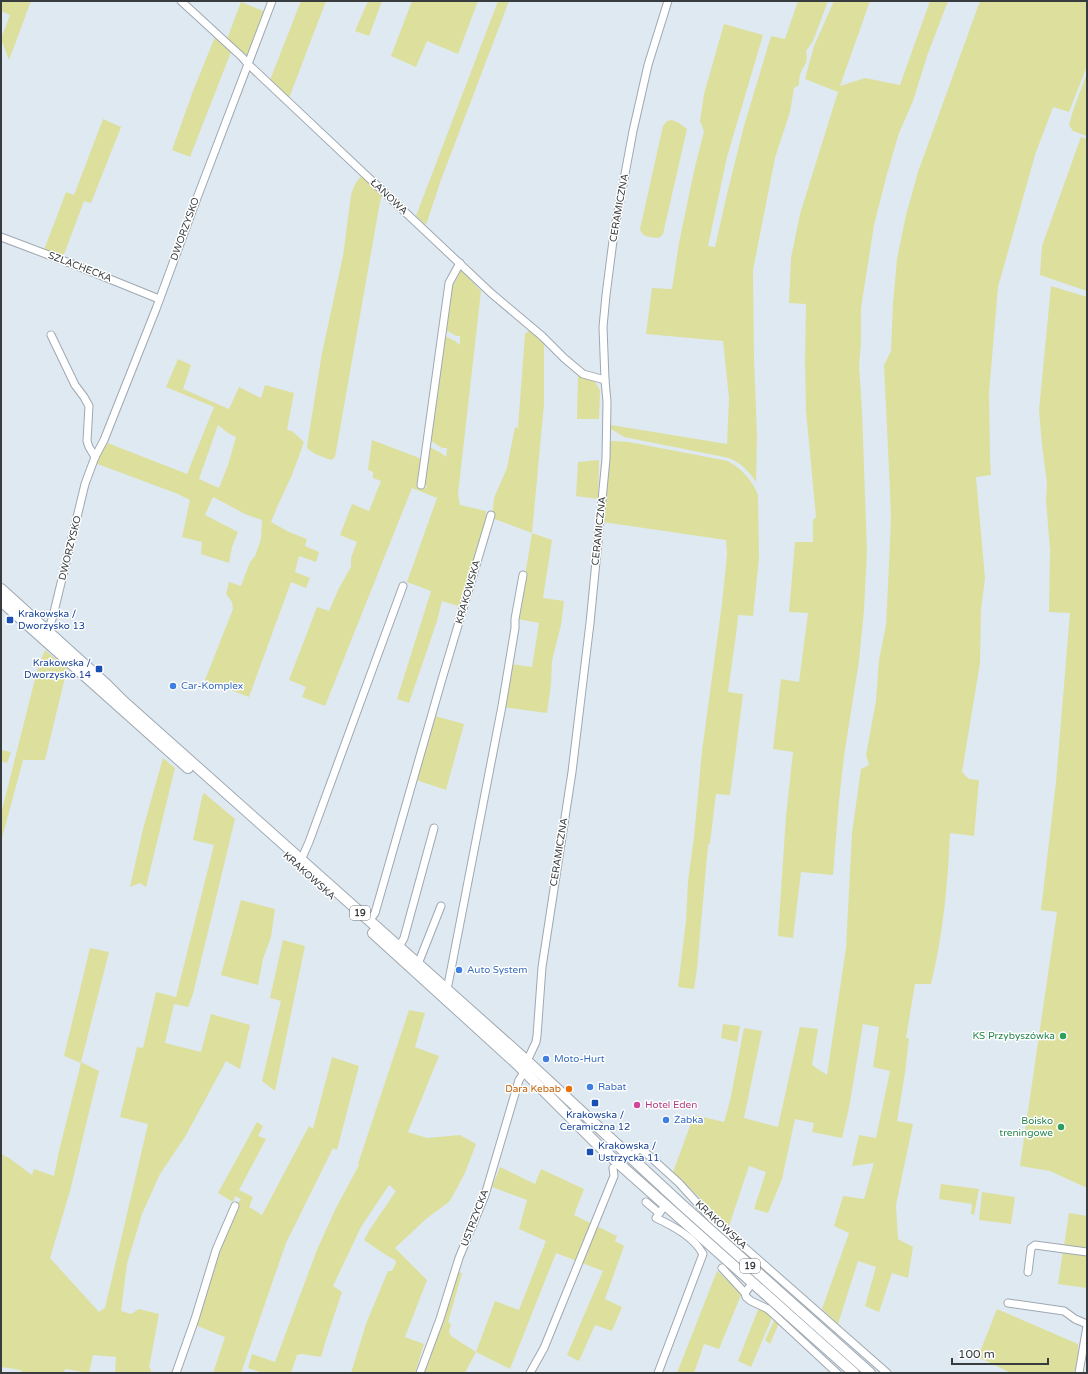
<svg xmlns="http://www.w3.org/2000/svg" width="1088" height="1374" font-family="'Varela Round',sans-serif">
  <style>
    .green { fill: #dce09c; fill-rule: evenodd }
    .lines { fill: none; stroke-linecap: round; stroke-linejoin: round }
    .street-casing { stroke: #9fa8b1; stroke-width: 9 }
    .primary-casing { stroke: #9fa8b1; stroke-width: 12 }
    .street { stroke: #fff; stroke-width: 7 }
    .primary { stroke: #fff; stroke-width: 10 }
    .transit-dot { fill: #1a4fb4; stroke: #fff; stroke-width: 1.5 }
    .shop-dot { fill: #3f7fe0; stroke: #fff; stroke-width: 1.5 }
    .leisure-dot { fill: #2e9e5b; stroke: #fff; stroke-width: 1.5 }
    .food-dot { fill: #e8710a; stroke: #fff; stroke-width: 1.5 }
    .hotel-dot { fill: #d1479c; stroke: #fff; stroke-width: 1.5 }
    .labels { text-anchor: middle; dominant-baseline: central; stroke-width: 3; stroke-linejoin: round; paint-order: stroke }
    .shield { fill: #fff; stroke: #747679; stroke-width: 1 }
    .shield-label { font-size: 9px; font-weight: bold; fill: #383c3f }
    .street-label { font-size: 10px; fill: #383c3f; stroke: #fff }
    .transit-label { font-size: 10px; fill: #164399; stroke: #fff; text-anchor: start }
    .shop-label { font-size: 10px; fill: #366cbe; stroke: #fff; text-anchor: start }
    .leisure-label { font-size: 10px; fill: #27864d; stroke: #fff; text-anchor: end }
    .food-label { font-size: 10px; fill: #c56008; stroke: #fff; text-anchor: end }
    .hotel-label { font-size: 10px; fill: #b23c85; stroke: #fff; text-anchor: start }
  </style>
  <rect width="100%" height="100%" fill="#dfe9f2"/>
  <!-- green -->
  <g class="green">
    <polygon points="1,1 31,1 9,60 1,39 10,15 1,11"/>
    <polygon points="301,1 326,1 289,98 270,80"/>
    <polygon points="368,1 382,1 369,36 355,31"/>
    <polygon points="412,1 478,1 458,54 427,41 416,67 391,56"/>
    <polygon points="498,1 509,1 441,180 426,225 416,216"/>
    <path d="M798,1H828L813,41L806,51C809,64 803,65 800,75C799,78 799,82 799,85L794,88L790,112L775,158L753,270L754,358L757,436L756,482C749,471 742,464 729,458L624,437L611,429V425L727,444L729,398L723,341L646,334L652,288L672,289L679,243L694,171L704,131L700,121L704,94L724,24L763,35L727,157L708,246L715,247L727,194L744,126L771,36L785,39Z"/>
    <polygon points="834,1 870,1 840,86 865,78 900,85 930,1 948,1 927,56 913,101 899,133 887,174 874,225 861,308 861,342 859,366 862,410 867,551 864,610 859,661 844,756 839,801 833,875 801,872 793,938 778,936 786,816 793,752 773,749 781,679 799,682 808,613 789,612 795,542 813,542 813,520 816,517 806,411 805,362 806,304 789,303 791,258 800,214 838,92 805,79 814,46"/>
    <path d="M980,1L1087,2V66L1069,112L1053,107L1035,155L998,287L989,393L990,457L991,475L976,477L985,578L981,610L980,663L962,772L969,779L979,780L974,836L950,833C948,884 943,935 931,984H915L906,1038H909L905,1073L897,1121L913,1124L896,1205L898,1239L913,1247L908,1278L892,1273L879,1312L865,1306L876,1267L858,1261L838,1324L822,1309L849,1233L834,1226L843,1196L864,1199L874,1163L852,1166L859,1135L876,1138L890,1071L873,1067L879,1027L863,1024L849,1108L842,1138L812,1132L814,1123L795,1119L782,1179L768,1213L754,1209L766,1172L749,1166L729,1226L673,1172L694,1115L724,1122L730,1101L744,1028L762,1031L744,1118L778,1127L800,1027L818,1029L812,1065L827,1075L846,948L852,833L861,769L869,765L866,755L876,701L879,660L886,625L888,585L891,520L890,491L884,365L891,351L893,303L897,259L906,215L918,172Z"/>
    <polygon points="241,2 266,12 249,54 246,56 227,39"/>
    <polygon points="215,37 231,52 190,157 172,150 193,91"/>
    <polygon points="1087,73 1087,136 1073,131 1069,125 1073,111"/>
    <polygon points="103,119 121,127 91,203 84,201 63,257 44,250 66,192 74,195"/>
    <path d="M672,120L679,123L687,129L663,234L659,238C651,237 642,238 640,229L663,126L667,121Z"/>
    <polygon points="1081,137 1087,139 1087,291 1040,275 1042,246"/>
    <polygon points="362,175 382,195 380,202 335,457 331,460 315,454 308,449 307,446 322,353 343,256 351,195 355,184"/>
    <polygon points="461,270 481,291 458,494 460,505 486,511 486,519 461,607 442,601 437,621 409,703 397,699 431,591 407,582 437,498 412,488 325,706 302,697 306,687 289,680 317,607 329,611 339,588 351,567 351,558 357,542 340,535 352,504 369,511 381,481 373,478 373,472 368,470 372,440 422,459 419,480 416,484 427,488 425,482 430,447 441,453 446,457 447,448 442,448 431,441 445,336 455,341 460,345 460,336 456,336 446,330 452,288"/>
    <polygon points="1051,286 1087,297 1087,1188 1050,1171 1020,1166 1057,912 1041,910 1056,782 1070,613 1049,612 1050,550 1046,500 1047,484 1042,445 1039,410"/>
    <polygon points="530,330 544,344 544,404 532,533 552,540 543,598 564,601 561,625 552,661 551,684 547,713 503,707 511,664 532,667 539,623 518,619 532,533 492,518 494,498 507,468 515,427 518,428 525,334"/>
    <path d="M178,359L191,365L183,389L229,409L239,387L261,398L265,385L294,393L287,430L292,431L304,442L292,475L278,505L271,522L289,532L307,539L305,546L319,552L316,562L299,556L295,572L310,578L306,588L291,582L249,697L205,680L233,609L232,602L226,594L229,582L241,586L250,562L255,556L261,539L262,520L245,514L213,497L205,515L238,532L232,547L229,563L201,554L202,542L182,537L190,500L178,494L95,463L105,442L187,474L214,407L166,387ZM218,425L228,433L236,437L228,465L219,488L199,479Z"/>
    <polygon points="578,375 595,382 600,390 599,419 577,419"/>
    <path d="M612,441L629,442L728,461C742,469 752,480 758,495L759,558L753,616L738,615L737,627L728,692L743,694L730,795L716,794L710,843L708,845L697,969L694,989L678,987L686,921L688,881L694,837L702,751L722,604L727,554L726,540L603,522L609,443Z"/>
    <polygon points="599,460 598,499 576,496 578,462"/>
    <polygon points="45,650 67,669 45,760 23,760 1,842 1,814 38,667"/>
    <polygon points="435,716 464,724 446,790 416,780"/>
    <polygon points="1,750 11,752 7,763 1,761"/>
    <polygon points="163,758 175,768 146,887 140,883 130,887 143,829"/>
    <polygon points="204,793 235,819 193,994 188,1007 174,1004 165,1043 201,1052 211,1014 250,1025 240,1069 226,1061 185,1137 160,1174 142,1214 127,1264 121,1311 131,1314 139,1309 159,1314 149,1368 151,1369 151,1373 115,1373 116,1357 93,1355 89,1373 65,1369 64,1373 21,1373 21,1370 1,1367 1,1154 9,1158 32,1175 34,1169 54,1176 59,1151 81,1063 64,1056 90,948 109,952 81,1062 99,1071 70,1191 50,1258 99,1312 105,1308 148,1124 120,1117 137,1047 143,1048 156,992 176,997 214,845 193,840 202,797"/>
    <polygon points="241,900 275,909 271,937 263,959 258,985 221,975"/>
    <polygon points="283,940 305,946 275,1091 262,1081 281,1001 270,998"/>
    <polygon points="409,1010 425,1013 415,1047 439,1056 408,1132 427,1138 460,1135 476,1144 465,1173 450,1201 426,1219 395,1248 427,1280 405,1337 424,1344 415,1373 351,1373 366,1324 388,1271 392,1271 396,1263 395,1260 386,1255 364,1240 370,1229 396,1191 389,1185 361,1227 333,1286 342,1292 326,1340 321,1357 302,1354 297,1355 291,1373 263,1373 248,1368 252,1354 275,1362 317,1250 335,1210 359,1165 358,1164"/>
    <polygon points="723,1024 740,1026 737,1042 721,1038"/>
    <polygon points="332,1057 359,1066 337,1150 333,1148 286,1243 241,1373 213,1373 225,1337 195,1325 215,1259 235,1206 241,1199 235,1196 233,1202 218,1193 257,1122 263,1126 258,1136 266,1139 239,1190 253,1197 249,1207 262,1215 309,1126 313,1129"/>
    <polygon points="500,1167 535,1184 541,1169 584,1189 574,1215 617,1236 615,1241 624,1246 605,1299 622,1307 612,1331 595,1325 579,1361 567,1355 603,1271 556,1253 510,1369 476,1352 465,1373 423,1373 443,1320 458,1272 462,1273 448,1322 451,1324 449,1331 451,1336 476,1352 495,1301 519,1310 546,1241 519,1229 527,1200 492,1187"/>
    <polygon points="941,1184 979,1189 974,1215 971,1214 972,1204 939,1199"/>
    <polygon points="982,1192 1015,1197 1011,1224 979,1220"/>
    <polygon points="1069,1213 1087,1216 1087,1249 1064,1246"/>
    <polygon points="1063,1251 1087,1255 1087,1288 1058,1284"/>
    <polygon points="717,1271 730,1282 735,1289 740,1291 741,1295 719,1349 704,1344 694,1373 677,1373"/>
    <polygon points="759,1307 771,1316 771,1320 751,1367 738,1361"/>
    <polygon points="997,1309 1078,1344 1078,1356 1074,1373 1011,1373 978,1357"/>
    <polygon points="775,1319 779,1323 770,1344 765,1340"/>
  </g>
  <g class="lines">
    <defs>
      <g id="street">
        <polyline points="181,1 242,57 248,64 491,293 542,336 564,358 583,374 605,380"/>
        <polyline points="1,237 75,265 159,299"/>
        <polyline points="51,335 75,385 84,397 89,406 87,441 89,447 95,457"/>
        <polyline points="421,485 449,283 460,263"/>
        <polyline points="45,634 49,628 53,616 85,484 95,457 104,440 156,309 197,198 272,1"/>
        <polyline points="301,860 309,842 403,586"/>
        <polyline points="369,921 375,913 442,679 491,515"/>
        <polyline points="399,947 404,938 434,828"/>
        <polyline points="418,964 441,906"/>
        <polyline points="446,989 448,985 502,706 515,628 515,619 523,575"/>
        <polyline points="631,1158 639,1148 645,1152 679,1183 711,1218 887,1373"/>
        <polyline points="646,1202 659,1213"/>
        <polyline points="722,1268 745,1293"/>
        <polyline points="1028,1272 1031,1248 1035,1245 1087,1252"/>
        <polyline points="753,1282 745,1293 746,1297 751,1301 768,1309 837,1373"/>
        <polyline points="1008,1303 1064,1311 1075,1319 1087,1324"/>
        <polyline points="176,1373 195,1319 216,1250 235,1206"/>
        <polyline points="420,1373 440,1319 459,1258 485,1195 519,1080 525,1071 527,1061 536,1042 537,1036 542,967 572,772 590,623 606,459 607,402 605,380 603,327 606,295 614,233 633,131 648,65 668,1"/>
        <polyline points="530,1373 544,1348 614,1176 613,1168"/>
        <path d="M658,1373L703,1254C694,1237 673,1226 656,1218L666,1204"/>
        <polyline points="1079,1373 1087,1326"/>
      </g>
      <g id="primary">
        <polyline points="1,589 107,685 123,701 527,1061 681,1204 870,1373"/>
        <polyline points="1,601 188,768"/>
        <polyline points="373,933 517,1064 598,1145 854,1373"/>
      </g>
    </defs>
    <!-- street casing -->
    <use href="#street" class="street-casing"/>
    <!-- primary casing -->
    <use href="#primary" class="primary-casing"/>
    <!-- street -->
    <use href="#street" class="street"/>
    <!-- primary -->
    <use href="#primary" class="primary"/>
  </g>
  <!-- markers -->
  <g class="transit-dot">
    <rect x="6" y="616" width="8" height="8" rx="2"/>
    <rect x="95" y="665" width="8" height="8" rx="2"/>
    <rect x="591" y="1099" width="8" height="8" rx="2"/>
    <rect x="586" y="1148" width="8" height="8" rx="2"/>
  </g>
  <g class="shop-dot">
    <circle cx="173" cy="686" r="4"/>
    <circle cx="459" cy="970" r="4"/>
    <circle cx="546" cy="1059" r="4"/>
    <circle cx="590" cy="1087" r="4"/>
    <circle cx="666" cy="1120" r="4"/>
  </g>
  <g class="leisure-dot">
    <circle cx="1063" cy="1036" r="4"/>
    <circle cx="1061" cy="1127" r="4"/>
  </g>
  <circle class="food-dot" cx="569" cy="1089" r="4"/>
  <circle class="hotel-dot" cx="637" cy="1105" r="4"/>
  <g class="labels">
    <!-- shield labels -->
    <g class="shield">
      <rect x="350" y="906" width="20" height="14" rx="3"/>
      <rect x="740" y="1259" width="20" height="14" rx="3"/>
    </g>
    <g class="shield-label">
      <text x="360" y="913">19</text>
      <text x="750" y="1266">19</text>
    </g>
    <!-- street labels -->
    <g class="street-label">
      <text transform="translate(389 197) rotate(43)">ŁANOWA</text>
      <text transform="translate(619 208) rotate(-80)">CERAMICZNA</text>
      <text transform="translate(185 229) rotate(-70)">DWORZYSKO</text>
      <text transform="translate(80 267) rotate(21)">SZLACHECKA</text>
      <text transform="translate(599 531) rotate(-84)">CERAMICZNA</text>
      <text transform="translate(70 548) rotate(-76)">DWORZYSKO</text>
      <text transform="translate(468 592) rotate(-74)">KRAKOWSKA</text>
      <text transform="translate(559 852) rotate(-81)">CERAMICZNA</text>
      <text transform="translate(309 876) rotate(42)">KRAKOWSKA</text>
      <text transform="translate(475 1218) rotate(-69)">USTRZYCKA</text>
      <text transform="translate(721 1225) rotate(43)">KRAKOWSKA</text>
    </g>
    <!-- transit labels -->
    <g class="transit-label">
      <text x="18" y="614">Krakowska /<tspan x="18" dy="12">Dworzysko 13</tspan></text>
      <text x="91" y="663" text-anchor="end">Krakowska /<tspan x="91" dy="12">Dworzysko 14</tspan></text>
      <text x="595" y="1115" text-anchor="middle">Krakowska /<tspan x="595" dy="12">Ceramiczna 12</tspan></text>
      <text x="598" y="1146">Krakowska /<tspan x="598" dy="12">Ustrzycka 11</tspan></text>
    </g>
    <!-- shop labels -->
    <g class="shop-label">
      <text x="181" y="686">Car-Komplex</text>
      <text x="467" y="970">Auto System</text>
      <text x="554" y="1059">Moto-Hurt</text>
      <text x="598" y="1087">Rabat</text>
      <text x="674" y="1120">Żabka</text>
    </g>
    <!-- leisure labels -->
    <g class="leisure-label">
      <text x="1055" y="1036">KS Przybyszówka</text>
      <text x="1053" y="1121">Boisko<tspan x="1053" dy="12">treningowe</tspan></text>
    </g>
    <!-- food labels -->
    <g class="food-label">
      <text x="561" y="1089">Dara Kebab</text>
    </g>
    <!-- hotel labels -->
    <g class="hotel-label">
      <text x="645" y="1105">Hotel Eden</text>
    </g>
  </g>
  <!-- border -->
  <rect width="1088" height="1374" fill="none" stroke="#383c3f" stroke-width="4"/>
  <!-- scale -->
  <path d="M952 1358v6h96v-6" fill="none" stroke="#383c3f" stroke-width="2"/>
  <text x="958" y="1358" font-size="12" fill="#383c3f" stroke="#ffffff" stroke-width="3" paint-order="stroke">100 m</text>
</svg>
